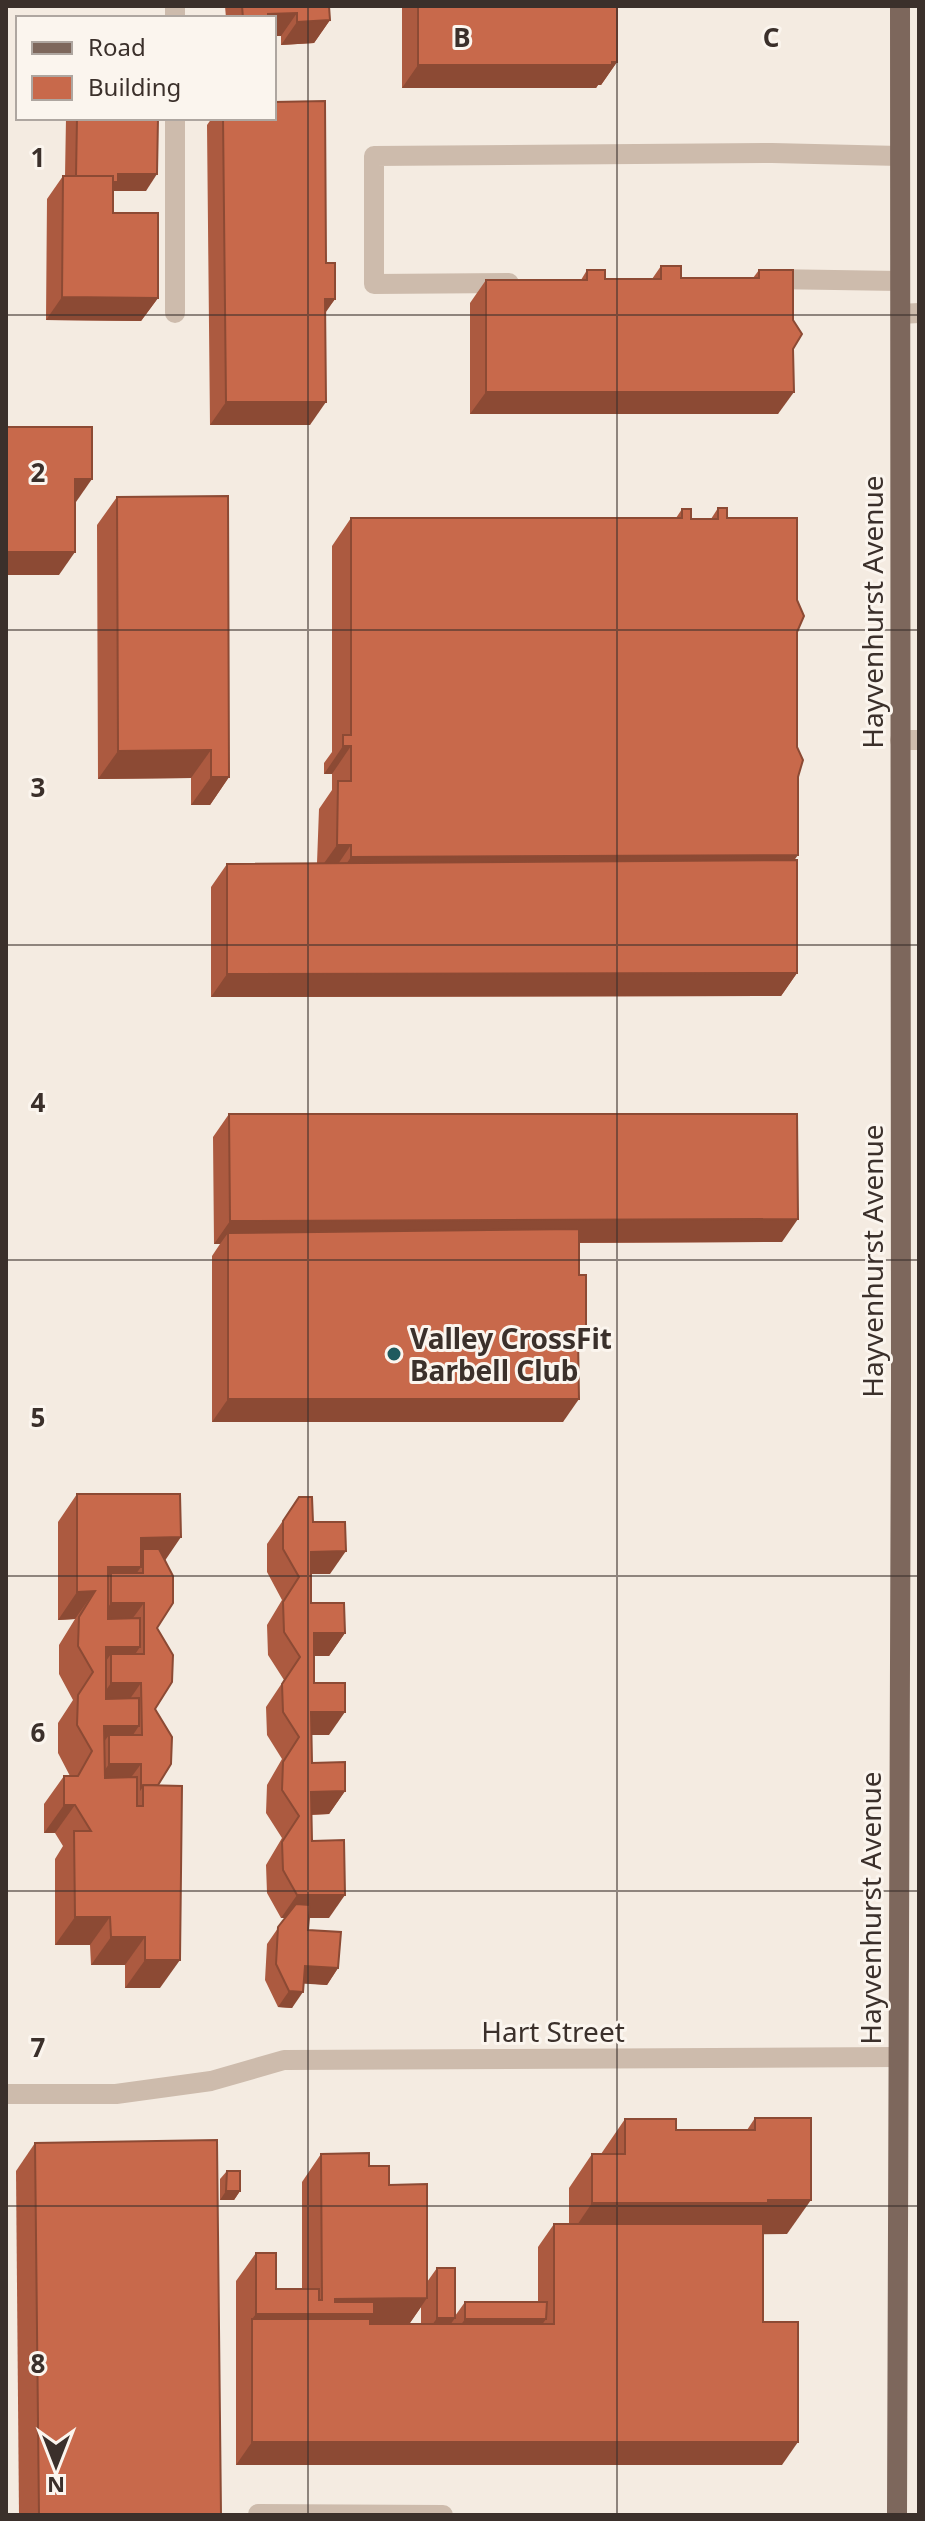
<svg xmlns="http://www.w3.org/2000/svg" width="925" height="2521" font-family="'Noto Sans',sans-serif">
  <style>
    .lines { fill: none; stroke-linecap: round; stroke-linejoin: round }
    .minor { stroke: #cdbbac; stroke-width: 20 }
    .major { stroke: #7d675c; stroke-width: 20 }
    .wall { fill: #ac5a40; fill-rule: evenodd }
    .shaded-wall { fill: #8c4a34 }
    .building { fill: #c8694b; stroke: #8c4a34; stroke-width: 2 }
    .grid { fill: none; stroke: #3b302b; stroke-width: 2; stroke-opacity: 0.55 }
    .poi-dot { fill: #1f5a5e; stroke: #fbf5ee; stroke-width: 3 }
    .labels { text-anchor: middle; dominant-baseline: central; stroke-width: 6; stroke-linejoin: round; paint-order: stroke }
    .street-label { font-size: 28px; fill: #3b302b; stroke: #fbf5ee }
    .poi-label { font-size: 28px; font-weight: bold; fill: #3b302b; stroke: #fbf5ee; text-anchor: start }
    .grid-label { font-size: 26px; text-anchor: middle; font-weight: bold; fill: #3b302b; stroke: #fbf5ee; stroke-width: 6; stroke-linejoin: round; paint-order: stroke }
  </style>
  <rect width="100%" height="100%" fill="#f4ebe1"/>
  <g class="lines">
    <!-- minor -->
    <g class="minor">
      <polyline points="175,6 175,18"/>
      <polyline points="175,118 175,313"/>
      <polyline points="769,279 900,281"/>
      <polyline points="509,283 374,284 374,156 772,153 900,156"/>
      <polyline points="900,314 919,313"/>
      <polyline points="900,740 919,740"/>
      <polyline points="6,2094 116,2094 211,2081 284,2060 897,2057"/>
      <polyline points="258,2514 443,2515"/>
    </g>
    <!-- major -->
    <polyline class="major" points="897,2515 901,1380 900,6"/>
  </g>
  <!-- wall -->
  <g class="wall">
    <polygon points="225,6 329,6 330,20 314,43 281,45 281,36 274,36 274,18 226,18"/>
    <polygon points="402,6 617,6 617,62 601,85 598,85 596,88 402,88"/>
    <polygon points="66,118 158,118 146,191 113,191 113,213 158,298 141,321 46,320 47,199 63,176 65,176"/>
    <polygon points="212,118 274,118 326,263 335,299 325,312 310,425 210,425 207,125"/>
    <polygon points="661,266 681,278 753,278 759,270 793,349 778,414 470,414 470,303 486,280 581,280 587,270 605,279 652,279"/>
    <polygon points="117,497 229,777 210,805 191,805 191,778 98,779 97,525"/>
    <polygon points="718,508 727,518 797,632 797,747 798,777 794,860 797,973 781,996 211,997 211,887 227,864 317,863 319,809 332,790 332,774 324,774 324,763 332,752 332,546 351,518 676,518 682,509 691,519 711,519"/>
    <polygon points="229,1114 782,1242 579,1243 579,1275 586,1338 578,1349 563,1422 212,1422 212,1256 220,1244 214,1244 213,1137"/>
    <polygon points="77,1494 165,1560 157,1628 155,1709 158,1785 160,1988 125,1988 125,1965 91,1965 90,1945 55,1945 55,1859 63,1846 55,1833 44,1833 44,1804 64,1776 70,1776 58,1753 58,1723 73,1700 59,1674 59,1645 75,1619 58,1620 58,1522"/>
    <polygon points="299,1497 313,1522 330,1574 311,1574 311,1603 345,1633 329,1656 314,1656 314,1683 329,1735 311,1735 312,1763 345,1791 329,1814 312,1815 312,1841 329,1918 309,1918 308,1930 338,1968 327,1985 304,1983 292,2008 278,2007 265,1980 267,1944 285,1918 281,1918 267,1893 266,1865 282,1838 266,1813 267,1785 282,1759 267,1735 266,1707 284,1680 268,1655 267,1625 282,1600 267,1572 267,1544"/>
    <path d="M755,2118L787,2234H763V2322L782,2465H236V2281L256,2253L276,2289H302V2182L321,2154L369,2166L389,2185L427,2282L437,2268L455,2316L465,2302H538V2247L554,2224H569V2188L592,2154H601L625,2119L676,2130H747ZM421,2307V2324H409Z"/>
    <polygon points="35,2143 221,2515 19,2515 16,2171"/>
    <polygon points="227,2171 240,2191 234,2200 220,2200 220,2179"/>
  </g>
  <!-- shaded-wall -->
  <g class="shaded-wall">
    <polygon points="297,13 281,36 274,36 274,18 265,18 268,14"/>
    <polygon points="330,20 314,43 281,45 297,22"/>
    <polygon points="617,62 601,85 598,85 596,88 402,88 418,65"/>
    <polygon points="118,174 157,174 146,191 111,191 76,182"/>
    <polygon points="62,297 158,298 141,321 46,320"/>
    <polygon points="325,299 335,299 319,322"/>
    <polygon points="486,392 794,392 778,414 470,414"/>
    <polygon points="226,402 326,402 310,425 210,425"/>
    <polygon points="75,479 92,479 76,502 59,502"/>
    <polygon points="6,552 75,552 59,575 6,575"/>
    <polygon points="343,746 351,746 332,774 324,774"/>
    <polygon points="211,750 191,778 98,779 118,751"/>
    <polygon points="211,777 229,777 210,805 191,805"/>
    <polygon points="337,845 351,845 332,873 317,873"/>
    <polygon points="798,855 778,883 332,885 351,857"/>
    <polygon points="797,973 781,996 211,997 227,974"/>
    <polygon points="798,1219 782,1242 228,1244 228,1233 220,1244 214,1244 230,1221"/>
    <polygon points="578,1338 586,1338 570,1361"/>
    <polygon points="228,1399 579,1399 563,1422 212,1422"/>
    <polygon points="181,1537 162,1565 143,1549 132,1566 141,1538"/>
    <polygon points="346,1551 330,1574 297,1574 311,1552"/>
    <polygon points="108,1567 141,1567 121,1595 111,1573 96,1595 92,1595 75,1619 58,1620 77,1592"/>
    <polygon points="111,1603 144,1603 127,1626 95,1626"/>
    <polygon points="314,1633 345,1633 329,1656 298,1656"/>
    <polygon points="106,1647 140,1647 121,1675 111,1654 96,1675"/>
    <polygon points="111,1683 141,1683 125,1706 95,1706"/>
    <polygon points="311,1712 345,1712 329,1735 298,1735"/>
    <polygon points="104,1726 139,1726 120,1754 109,1735 95,1754"/>
    <polygon points="109,1764 141,1764 124,1787 93,1787"/>
    <polygon points="345,1791 329,1814 298,1815 311,1792"/>
    <polygon points="64,1805 75,1805 55,1833 44,1833"/>
    <polygon points="297,1895 345,1895 329,1918 281,1918"/>
    <polygon points="75,1917 110,1917 90,1945 55,1945"/>
    <polygon points="111,1937 145,1937 125,1965 91,1965"/>
    <polygon points="145,1960 180,1960 160,1988 125,1988"/>
    <polygon points="305,1966 338,1968 327,1985 293,1983"/>
    <polygon points="289,1991 303,1992 292,2008 278,2007"/>
    <polygon points="226,2191 240,2191 234,2200 220,2200"/>
    <polygon points="768,2200 811,2200 787,2234 569,2237 592,2203"/>
    <polygon points="427,2298 408,2326 252,2319 256,2314 335,2299"/>
    <polygon points="437,2318 455,2318 439,2341 421,2341"/>
    <polygon points="465,2319 546,2319 530,2342 449,2342"/>
    <polygon points="252,2442 798,2442 782,2465 236,2465"/>
  </g>
  <!-- building -->
  <g class="building">
    <polygon points="242,6 329,6 330,20 297,22 297,13 268,14 268,18 243,18"/>
    <polygon points="418,6 617,6 617,62 612,62 612,65 418,65"/>
    <polygon points="325,101 326,263 335,263 335,299 325,299 326,402 226,402 223,118 274,118 274,102"/>
    <polygon points="77,118 158,118 157,174 118,174 118,182 113,182 113,176 76,176"/>
    <polygon points="63,176 113,176 113,213 158,213 158,298 62,297"/>
    <polygon points="661,266 681,266 681,278 759,278 759,270 793,270 793,320 802,334 793,349 794,392 486,392 486,280 587,280 587,270 605,270 605,279 661,279"/>
    <polygon points="6,427 92,427 92,479 75,479 75,552 6,552"/>
    <polygon points="228,496 229,777 211,777 211,750 118,751 117,497"/>
    <polygon points="718,508 727,508 727,518 797,518 797,600 804,616 797,632 797,747 803,760 798,777 798,855 351,857 351,845 337,845 338,781 351,781 351,746 343,746 343,735 351,735 351,518 682,518 682,509 691,509 691,519 718,519"/>
    <polygon points="797,860 797,973 227,974 227,864"/>
    <polygon points="229,1114 797,1114 798,1219 230,1221"/>
    <polygon points="579,1229 579,1275 586,1275 586,1338 578,1338 579,1399 228,1399 228,1233"/>
    <polygon points="77,1494 180,1494 181,1537 141,1538 141,1567 108,1567 108,1619 140,1618 140,1647 106,1647 106,1699 139,1698 139,1726 104,1726 105,1778 137,1777 137,1806 143,1806 143,1785 182,1786 180,1960 145,1960 145,1937 111,1937 110,1917 75,1917 74,1831 91,1831 75,1805 64,1805 64,1776 78,1776 92,1751 77,1725 78,1695 93,1672 78,1646 79,1617 95,1591 77,1592"/>
    <polygon points="299,1497 312,1497 313,1522 345,1522 346,1551 311,1552 311,1603 344,1603 345,1633 314,1633 314,1683 345,1683 345,1712 311,1712 312,1763 345,1762 345,1791 311,1792 312,1841 344,1840 345,1895 297,1895 283,1870 282,1842 299,1816 282,1790 283,1762 299,1737 283,1712 282,1684 300,1657 284,1632 283,1602 299,1577 283,1549 283,1521"/>
    <polygon points="143,1549 159,1549 173,1576 173,1603 157,1628 173,1655 172,1682 155,1709 172,1737 171,1764 158,1785 143,1785 141,1788 141,1764 109,1764 109,1735 142,1735 141,1683 111,1683 111,1654 144,1654 144,1603 111,1603 111,1573 143,1573"/>
    <polygon points="296,1904 310,1905 308,1930 341,1932 338,1968 305,1966 303,1992 289,1991 276,1964 278,1927"/>
    <polygon points="755,2118 811,2118 811,2200 768,2200 768,2203 592,2203 592,2154 625,2154 625,2119 676,2119 676,2130 755,2130"/>
    <polygon points="217,2140 221,2515 39,2515 35,2143"/>
    <polygon points="369,2153 369,2166 389,2166 389,2185 427,2184 427,2298 335,2299 335,2302 374,2302 374,2314 256,2314 256,2253 276,2253 276,2289 319,2289 319,2300 322,2300 321,2154"/>
    <polygon points="227,2171 240,2171 240,2191 226,2191"/>
    <polygon points="554,2224 763,2224 763,2322 798,2322 798,2442 252,2442 252,2319 370,2319 370,2324 554,2324"/>
    <rect x="437" y="2268" width="18" height="50"/>
    <polygon points="465,2302 547,2302 546,2319 465,2319"/>
  </g>
  <!-- grid -->
  <path class="grid" d="M308,6V2515M617,6V2515M6,315H919M6,630H919M6,945H919M6,1260H919M6,1576H919M6,1891H919M6,2206H919"/>
  <!-- markers -->
  <circle class="poi-dot" cx="394" cy="1354" r="8"/>
  <g class="labels">
    <!-- street labels -->
    <g class="street-label">
      <text transform="translate(872 612) rotate(-90)">Hayvenhurst Avenue</text>
      <text transform="translate(872 1261) rotate(-90)">Hayvenhurst Avenue</text>
      <text transform="translate(870 1908) rotate(-90)">Hayvenhurst Avenue</text>
      <text x="553" y="2031">Hart Street</text>
    </g>
    <!-- poi labels -->
    <g class="poi-label">
      <text x="410" y="1338">Valley CrossFit<tspan x="410" dy="32">Barbell Club</tspan></text>
    </g>
  </g>
  <g class="grid-label">
    <text x="462" y="47">B</text>
    <text x="771" y="47">C</text>
    <text x="38" y="167">1</text>
    <text x="38" y="482">2</text>
    <text x="38" y="797">3</text>
    <text x="38" y="1112">4</text>
    <text x="38" y="1427">5</text>
    <text x="38" y="1742">6</text>
    <text x="38" y="2057">7</text>
    <text x="38" y="2373">8</text>
  </g>
  <!-- border -->
  <rect width="925" height="2521" fill="none" stroke="#3b302b" stroke-width="16"/>
  <!-- legend -->
  <rect x="16" y="16" width="260" height="104" fill="#fbf5ee" stroke="#aea6a0" stroke-width="2"/>
  <rect x="32" y="42" width="40" height="12" fill="#7d675c" stroke="#aea6a0" stroke-width="2"/>
  <text x="88" y="56" font-size="24" fill="#3b302b">Road</text>
  <rect x="32" y="76" width="40" height="24" fill="#c8694b" stroke="#aea6a0" stroke-width="2"/>
  <text x="88" y="96" font-size="24" fill="#3b302b">Building</text>
  <!-- north arrow -->
  <g transform="translate(56 2465) rotate(180)" stroke="#fbf5ee" stroke-width="6" paint-order="stroke">
  <path d="M0-6L14 30L0 20L-14 30Z" fill="#3b302b"/>
  <text y="-12" font-size="22" font-weight="bold" text-anchor="middle" fill="#3b302b">N</text>
  </g>
</svg>
